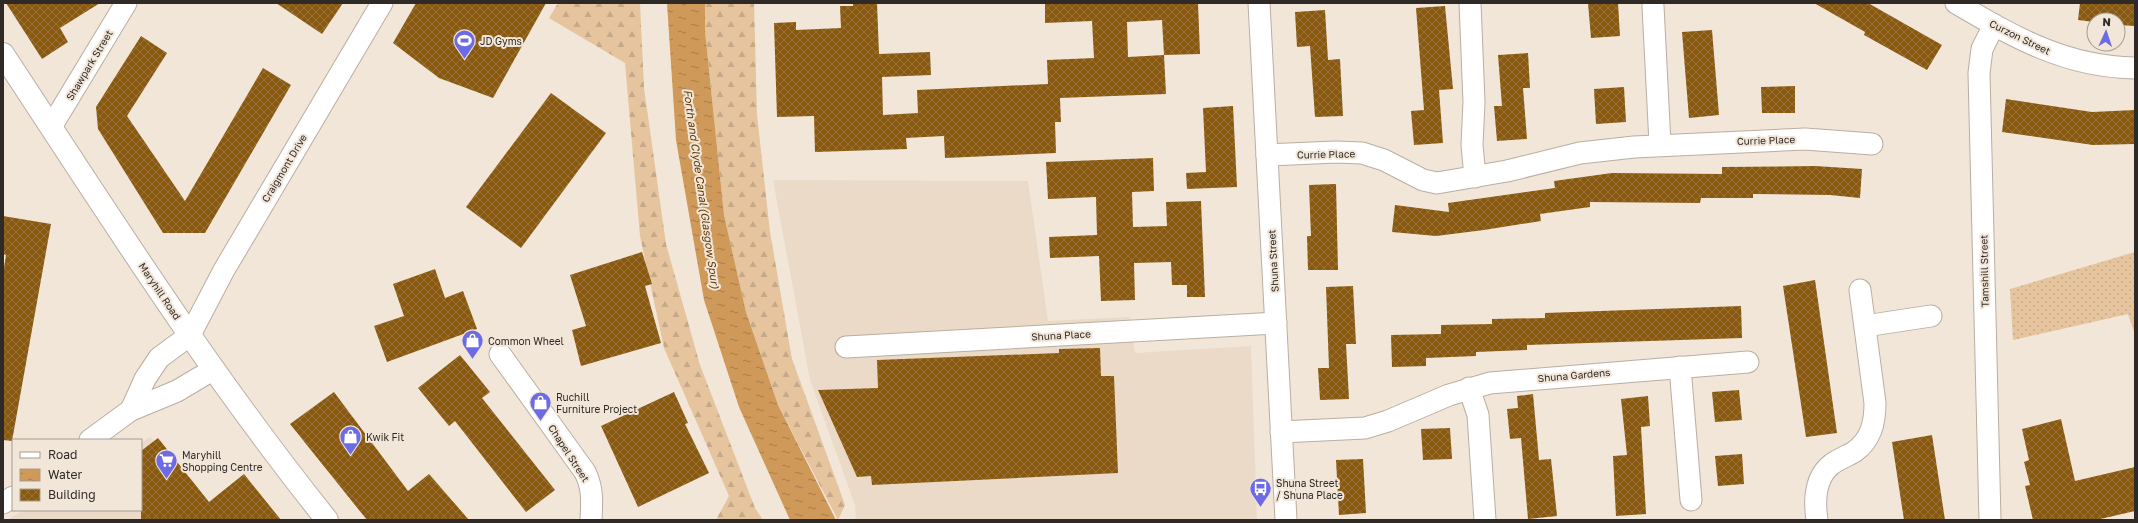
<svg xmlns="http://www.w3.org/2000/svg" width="2138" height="523" font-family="'Golos Text',sans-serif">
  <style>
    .built { fill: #ebdac7 }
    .grass { fill: url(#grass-dots) }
    .forest { fill: url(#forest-firs) }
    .water { fill: url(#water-ripples) }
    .building { fill: url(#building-cross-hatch); fill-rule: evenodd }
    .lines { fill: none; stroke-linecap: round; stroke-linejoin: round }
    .minor-casing { stroke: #b9aea1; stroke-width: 23 }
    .major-casing { stroke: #b9aea1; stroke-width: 24 }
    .minor { stroke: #fff; stroke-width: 21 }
    .major { stroke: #fff; stroke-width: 22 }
    .labels { text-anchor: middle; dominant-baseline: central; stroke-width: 4; stroke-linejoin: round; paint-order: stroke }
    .street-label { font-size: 10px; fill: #2f2a25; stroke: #f2e6d9 }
    .poi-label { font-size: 10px; fill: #2f2a25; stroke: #f2e6d9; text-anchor: start }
    .water-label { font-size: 11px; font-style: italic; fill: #603c08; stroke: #f2e6d9 }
  </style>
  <defs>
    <pattern id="grass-dots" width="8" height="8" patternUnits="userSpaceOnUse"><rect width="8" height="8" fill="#e5c49e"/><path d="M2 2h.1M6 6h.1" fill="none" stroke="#c5a988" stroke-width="1.8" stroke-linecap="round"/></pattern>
    <pattern id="forest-firs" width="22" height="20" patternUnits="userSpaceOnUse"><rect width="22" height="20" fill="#e5c49e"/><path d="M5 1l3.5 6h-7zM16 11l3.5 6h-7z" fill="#c5a988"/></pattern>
    <pattern id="water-ripples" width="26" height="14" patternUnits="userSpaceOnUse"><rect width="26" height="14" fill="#ce9959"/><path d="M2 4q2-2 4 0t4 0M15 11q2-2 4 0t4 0" fill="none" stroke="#a87d49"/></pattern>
    <pattern id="building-cross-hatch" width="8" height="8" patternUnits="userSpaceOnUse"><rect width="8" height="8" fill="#8a5910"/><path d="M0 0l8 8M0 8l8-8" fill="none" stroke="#98723c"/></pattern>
  </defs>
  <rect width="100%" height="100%" fill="#f2e6d9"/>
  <!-- built -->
  <g class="built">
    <polygon points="773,180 1028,181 1048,321 1130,317 1135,353 1251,346 1257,520 856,520 855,505 810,380"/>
    <polygon points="150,437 154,441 158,438 209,502 244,474 281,520 7,520 24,510 141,510 141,443"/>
  </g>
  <!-- grass -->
  <polygon class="grass" points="2135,252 2135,335 2128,314 2013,340 2010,289"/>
  <!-- forest -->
  <g class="forest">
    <polygon points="558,3 640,3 644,88 666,244 700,365 755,508 763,520 716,520 729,496 664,348 640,236 625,63 549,18"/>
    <polygon points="705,3 754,3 757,115 770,232 792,359 845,505 838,520 778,405 746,312 724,215 705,31"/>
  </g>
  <!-- water -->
  <polygon class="water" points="667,3 705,3 705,31 724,215 746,312 778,405 836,520 790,520 739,407 704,300 676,140"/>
  <!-- building -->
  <g class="building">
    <polygon points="6,3 100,3 60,28 68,42 42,59"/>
    <polygon points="276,3 343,3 322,34"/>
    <polygon points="416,3 546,3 493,98 439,78 393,43"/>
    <path d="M853,3H877L879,54L930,52L931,75L882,77L883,115L918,113L917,90L1048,84L1047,60L1094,58L1092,21L1045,23V3H1198L1200,54L1164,55L1166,94L1060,98L1061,122H1055L1056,153L945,158L944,136L906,138L907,149L815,152L814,116L777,117L774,23L796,22V30L841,28L840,6H853ZM1162,20L1164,55L1128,57L1127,22Z"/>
    <polygon points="1588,3 1618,3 1620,36 1591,38"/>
    <polygon points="1814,3 1868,3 1942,45 1927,70 1864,35 1865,32"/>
    <polygon points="2080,3 2135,3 2135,26 2118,25 2118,20 2094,20 2094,22 2078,20"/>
    <polygon points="1445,6 1453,89 1439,90 1443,143 1414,145 1411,111 1424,110 1416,8"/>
    <polygon points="1325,10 1328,60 1340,59 1343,116 1315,117 1310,46 1297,47 1295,12"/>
    <polygon points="1712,30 1719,115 1689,118 1682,32"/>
    <polygon points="141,36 167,53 127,116 185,201 263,68 291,85 205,233 163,233 98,129 96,107"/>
    <polygon points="1528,53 1530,88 1523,88 1527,139 1497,141 1494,106 1502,106 1498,55"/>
    <polygon points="1795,86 1795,113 1762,113 1761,87"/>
    <polygon points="1624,87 1626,122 1596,124 1594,89"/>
    <polygon points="551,93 606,133 521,248 466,207"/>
    <polygon points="2006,99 2092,112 2135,110 2135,144 2093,145 2002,132"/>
    <polygon points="1233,106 1237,187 1187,189 1186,173 1206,172 1203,108"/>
    <polygon points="1153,158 1154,191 1132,192 1133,227 1167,226 1166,202 1201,201 1205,297 1187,297 1187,285 1172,285 1171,262 1134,263 1135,300 1101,301 1099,256 1050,258 1049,237 1097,235 1096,197 1048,199 1046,162"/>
    <polygon points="1815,166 1862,169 1860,198 1830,195 1753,194 1753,198 1701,198 1700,203 1590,202 1590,207 1540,214 1541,221 1484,230 1436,236 1392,232 1395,205 1449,212 1448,203 1555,188 1554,181 1612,173 1722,174 1722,167"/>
    <polygon points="1336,184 1338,270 1308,270 1307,236 1311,236 1309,185"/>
    <polygon points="3,216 51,224 12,441 3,440 3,274 6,255 3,254"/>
    <polygon points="642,252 652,284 645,286 661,343 581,366 572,330 586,326 570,275"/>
    <polygon points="435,269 445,298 463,291 477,329 387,362 374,326 404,316 393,284"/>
    <polygon points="1815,280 1837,433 1806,437 1783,286"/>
    <polygon points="1353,286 1356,344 1346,344 1349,399 1320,400 1318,368 1329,368 1326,287"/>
    <polygon points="1741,306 1742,338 1527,345 1527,350 1476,352 1476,356 1426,358 1426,366 1392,367 1391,335 1441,334 1441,325 1492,324 1492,319 1545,318 1545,313"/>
    <polygon points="1100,348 1101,376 1114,376 1118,473 872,485 871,476 857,477 818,390 878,388 877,360 1059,353 1059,349"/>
    <polygon points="460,355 490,392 482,398 555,490 526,512 455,421 449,426 418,388"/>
    <polygon points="1739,390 1742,420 1715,422 1712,392"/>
    <polygon points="334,392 408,491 429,474 469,520 367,520 290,424"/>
    <polygon points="674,392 688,423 685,424 709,473 638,507 601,426"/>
    <polygon points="1533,394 1539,460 1551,459 1557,516 1528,519 1521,438 1510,439 1507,409 1518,408 1517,396"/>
    <polygon points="1648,396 1650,426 1641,427 1646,514 1616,516 1613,456 1627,455 1621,399"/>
    <polygon points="2061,419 2075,481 2135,467 2135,511 2096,520 2033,520 2025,486 2030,485 2024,462 2029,460 2022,429"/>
    <polygon points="1450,428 1452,459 1423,460 1421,429"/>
    <polygon points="1932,435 1945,520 1904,520 1892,442"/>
    <polygon points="158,438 209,502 244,474 281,520 141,520 141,451"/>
    <polygon points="1742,454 1744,484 1718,486 1715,456"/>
    <polygon points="1363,459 1366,513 1339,515 1336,460"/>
  </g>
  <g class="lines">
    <defs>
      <g id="minor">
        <polyline points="1259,3 1286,520"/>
        <polyline points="1470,3 1474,102 1472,145 1475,177"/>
        <path d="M1956,3C2014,37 2065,67 2135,68"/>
        <polyline points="1653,6 1660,144"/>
        <polyline points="51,127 126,3"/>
        <polyline points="1267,155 1336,152 1362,153 1384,160 1423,180 1437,183 1507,171 1580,153 1634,147 1805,139 1872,144"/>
        <polyline points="1865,326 1931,316"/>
        <polyline points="846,347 1276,323"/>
        <path d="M500,354L585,472C593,488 592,502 591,520"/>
        <polyline points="1680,367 1691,500"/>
        <polyline points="1469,388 1478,415 1485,520"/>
        <polyline points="131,410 145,379 159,358 190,335 224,270 382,3"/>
        <polyline points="1281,432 1365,428 1388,421 1449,395 1490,383 1748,362"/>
        <polyline points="90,440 131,410 177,391 214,369"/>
        <polyline points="3,503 13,497"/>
        <path d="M1817,520C1814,500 1815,477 1832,464C1839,459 1847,456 1854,452C1871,440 1875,423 1875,403L1860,290"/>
        <polyline points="1990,520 1979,73 1982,49 1994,25"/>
      </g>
      <path id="major" d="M3,54C107,212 208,372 327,520"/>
    </defs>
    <!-- minor casing -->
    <use href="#minor" class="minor-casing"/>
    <!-- major casing -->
    <use href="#major" class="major-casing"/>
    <!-- minor -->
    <use href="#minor" class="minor"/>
    <!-- major -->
    <use href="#major" class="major"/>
  </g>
  <!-- icons -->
  <defs>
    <symbol id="stadium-pin" viewBox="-11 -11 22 30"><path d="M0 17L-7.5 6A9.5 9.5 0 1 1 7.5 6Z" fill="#6c6be5" stroke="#f2e6d9"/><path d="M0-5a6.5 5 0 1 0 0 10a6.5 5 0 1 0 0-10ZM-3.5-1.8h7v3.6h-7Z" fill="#fff"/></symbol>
    <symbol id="shop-pin" viewBox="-11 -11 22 30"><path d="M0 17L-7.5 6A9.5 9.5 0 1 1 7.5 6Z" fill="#6c6be5" stroke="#f2e6d9"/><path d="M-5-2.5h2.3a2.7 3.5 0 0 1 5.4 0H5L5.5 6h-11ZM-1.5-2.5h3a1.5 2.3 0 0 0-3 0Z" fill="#fff"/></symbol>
    <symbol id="supermarket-pin" viewBox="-11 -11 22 30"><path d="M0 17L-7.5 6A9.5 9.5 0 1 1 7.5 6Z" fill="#6c6be5" stroke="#f2e6d9"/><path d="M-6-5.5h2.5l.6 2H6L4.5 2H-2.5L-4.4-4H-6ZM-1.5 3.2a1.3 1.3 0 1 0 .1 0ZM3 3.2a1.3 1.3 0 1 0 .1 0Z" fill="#fff"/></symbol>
    <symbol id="bus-pin" viewBox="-11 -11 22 30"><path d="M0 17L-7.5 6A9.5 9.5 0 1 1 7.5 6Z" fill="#6c6be5" stroke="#f2e6d9"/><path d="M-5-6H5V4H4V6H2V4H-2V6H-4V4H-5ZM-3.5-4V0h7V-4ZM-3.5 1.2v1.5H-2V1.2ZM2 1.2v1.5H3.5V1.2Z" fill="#fff"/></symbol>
  </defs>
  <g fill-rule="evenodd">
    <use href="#stadium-pin" x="452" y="28" width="25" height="34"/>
    <use href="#shop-pin" x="460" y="328" width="25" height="34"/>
    <use href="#shop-pin" x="528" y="390" width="25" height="34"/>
    <use href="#shop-pin" x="338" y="424" width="25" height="34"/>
    <use href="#supermarket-pin" x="154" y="448" width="25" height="34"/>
    <use href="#bus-pin" x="1248" y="476" width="25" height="34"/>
  </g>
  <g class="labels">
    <!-- street labels -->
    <g class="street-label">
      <text transform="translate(2020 37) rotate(26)">Curzon Street</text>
      <text transform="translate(89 65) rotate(-59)">Shawpark Street</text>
      <text transform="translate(1766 140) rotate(-2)">Currie Place</text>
      <text transform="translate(1326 154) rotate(-1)">Currie Place</text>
      <text transform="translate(284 168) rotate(-59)">Craigmont Drive</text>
      <text transform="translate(1273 261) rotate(-93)">Shuna Street</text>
      <text transform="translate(1984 271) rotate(-91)">Tamshill Street</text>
      <text transform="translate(160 291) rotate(56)">Maryhill Road</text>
      <text transform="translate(1061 335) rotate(-3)">Shuna Place</text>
      <text transform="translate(1574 375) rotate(-5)">Shuna Gardens</text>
      <text transform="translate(569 453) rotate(57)">Chapel Street</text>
    </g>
    <!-- poi labels -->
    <g class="poi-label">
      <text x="480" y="41">JD Gyms</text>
      <text x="488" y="341">Common Wheel</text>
      <text x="556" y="397">Ruchill<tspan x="556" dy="12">Furniture Project</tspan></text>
      <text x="366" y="437">Kwik Fit</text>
      <text x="182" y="455">Maryhill<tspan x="182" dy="12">Shopping Centre</tspan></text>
      <text x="1276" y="483">Shuna Street<tspan x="1276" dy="12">/ Shuna Place</tspan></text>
    </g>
    <!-- water labels -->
    <g class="water-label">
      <text transform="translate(702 189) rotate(82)">Forth and Clyde Canal (Glasgow Spur)</text>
    </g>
  </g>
  <!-- border -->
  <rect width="2138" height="523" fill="none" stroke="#2f2a25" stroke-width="8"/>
  <!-- legend -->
  <rect x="12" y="439" width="130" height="72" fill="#f2e6d9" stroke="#a49b91"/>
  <rect x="20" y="452" width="20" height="6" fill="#ffffff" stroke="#a49b91"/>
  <text x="48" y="459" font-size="12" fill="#2f2a25">Road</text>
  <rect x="20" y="469" width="20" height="12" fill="url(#water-ripples)" stroke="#a49b91"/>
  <text x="48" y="479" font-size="12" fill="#2f2a25">Water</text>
  <rect x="20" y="489" width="20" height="12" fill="url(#building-cross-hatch)" stroke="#a49b91"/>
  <text x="48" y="499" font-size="12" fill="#2f2a25">Building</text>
  <!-- north arrow -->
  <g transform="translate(2106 32) rotate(3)"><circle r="19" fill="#f2e6d9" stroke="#a49b91"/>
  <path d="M0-3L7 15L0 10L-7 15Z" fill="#6c6be5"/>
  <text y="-6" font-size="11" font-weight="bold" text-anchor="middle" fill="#2f2a25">N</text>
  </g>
</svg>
